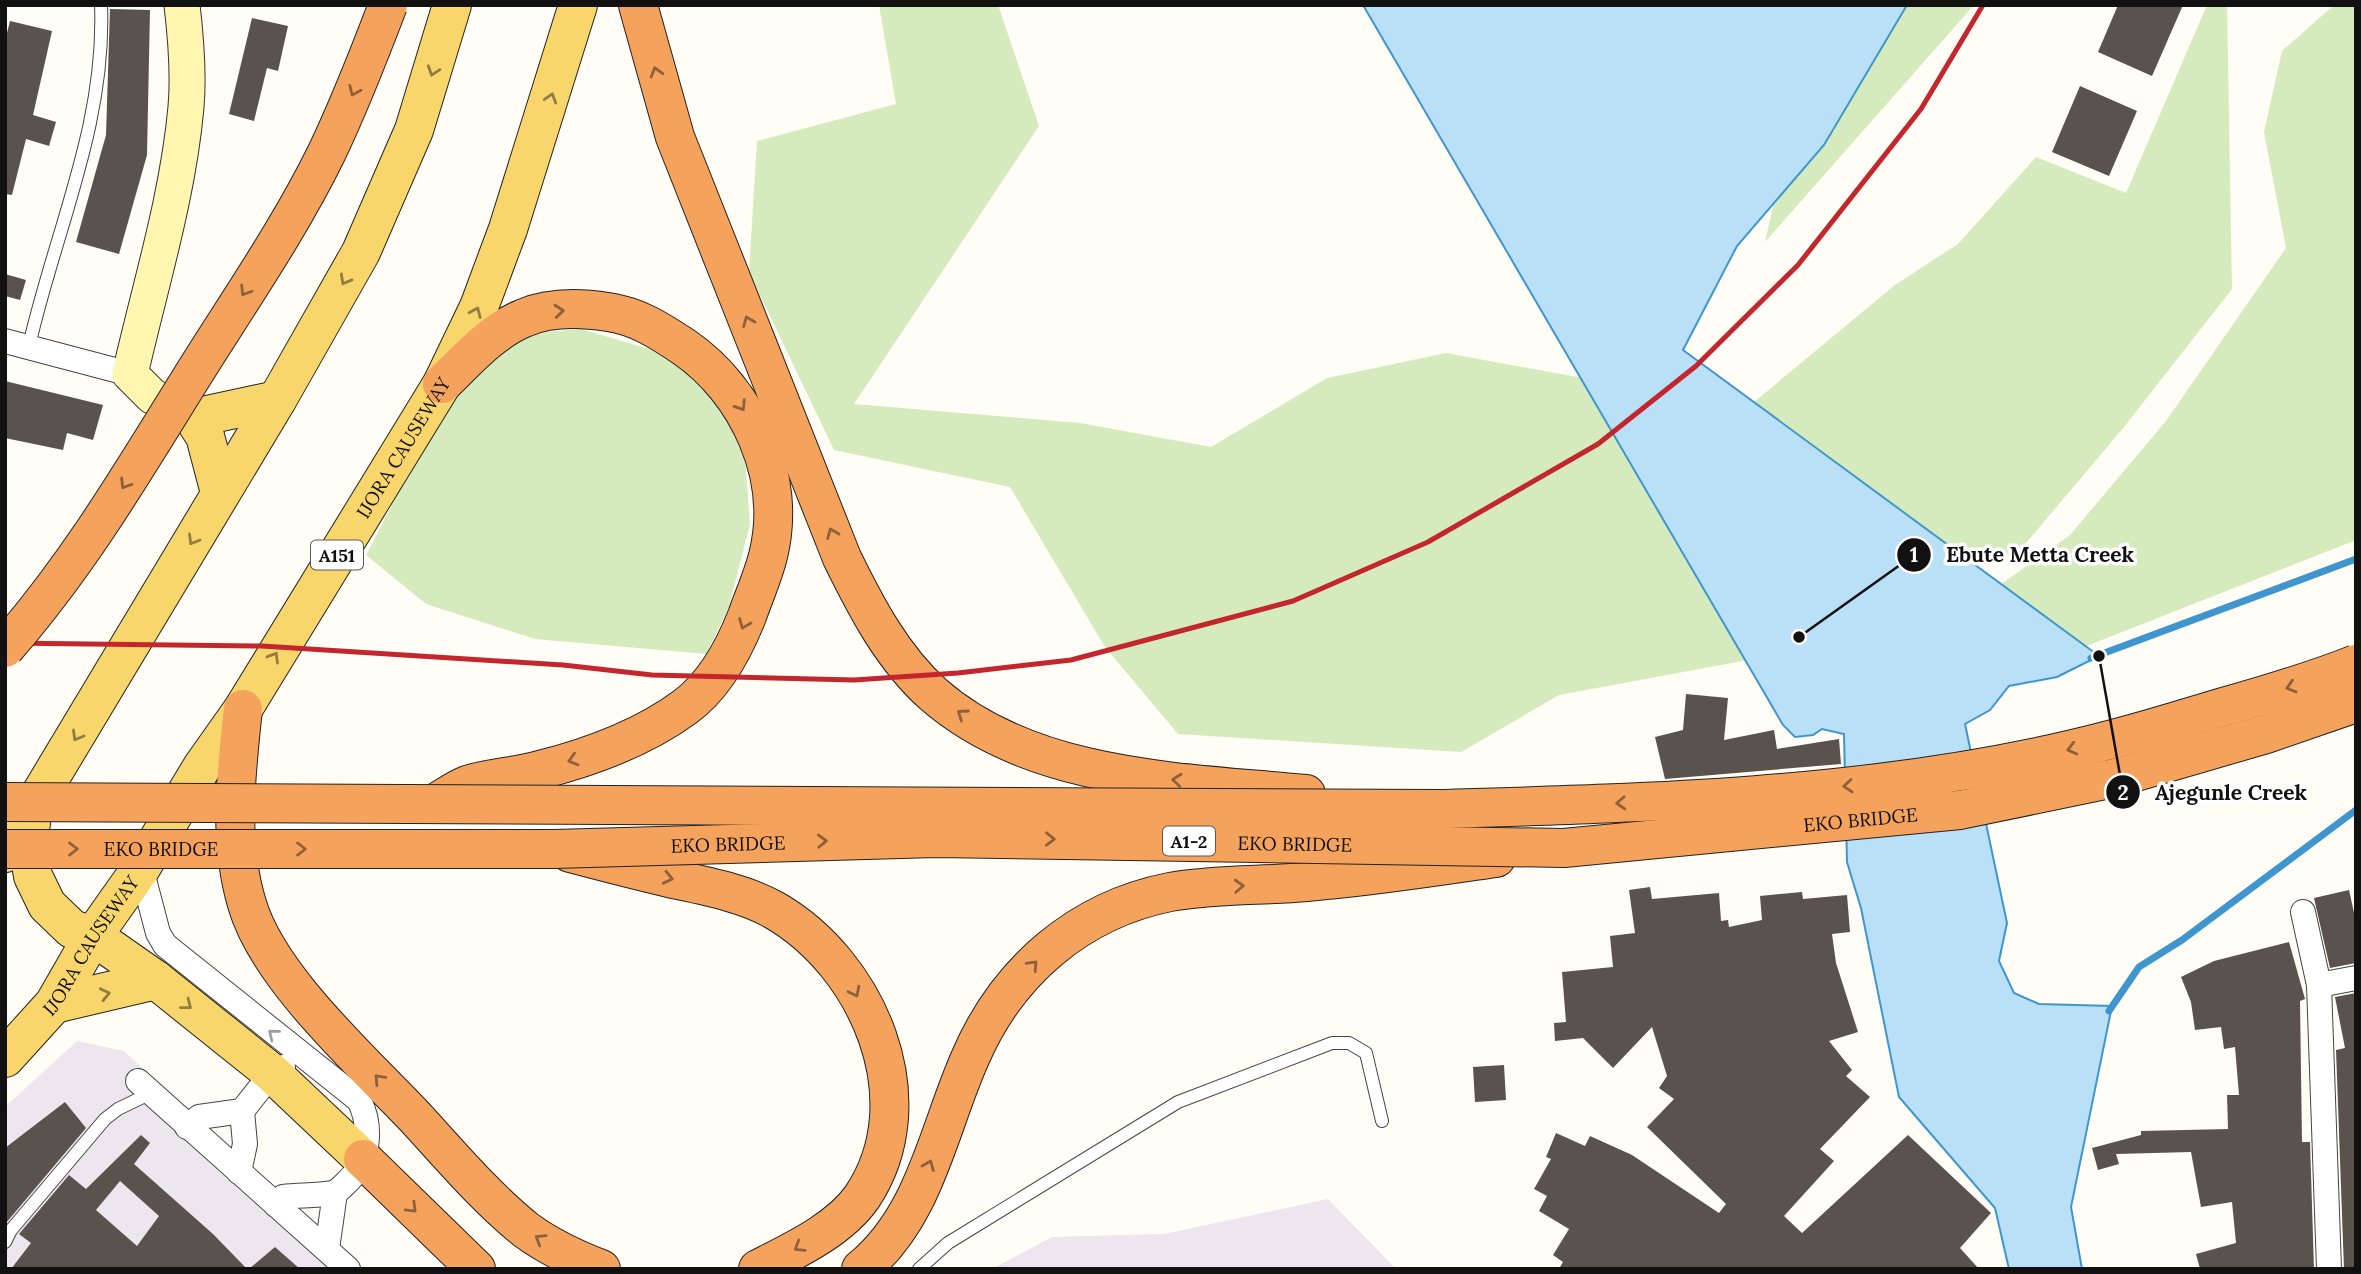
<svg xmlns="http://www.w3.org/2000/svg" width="2361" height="1274" font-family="Lora,serif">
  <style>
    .industrial { fill: #eee6ef }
    .green { fill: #d5ebbd }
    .water { fill: #b9e0f7; stroke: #3f96cf; stroke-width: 2 }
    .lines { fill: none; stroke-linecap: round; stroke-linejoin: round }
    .stream { stroke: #3f96cf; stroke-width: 7 }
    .building { fill: #5a524d; fill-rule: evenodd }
    .lane-casing { stroke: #444; stroke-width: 14 }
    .street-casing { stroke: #444; stroke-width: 26 }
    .secondary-casing { stroke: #333; stroke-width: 37 }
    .primary-casing { stroke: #222; stroke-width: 40 }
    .highway-casing { stroke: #222; stroke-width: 40 }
    .lane { stroke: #fff; stroke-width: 12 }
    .street { stroke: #fff; stroke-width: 24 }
    .secondary { stroke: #fff6b0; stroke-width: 35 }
    .primary { stroke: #f9d66b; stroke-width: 38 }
    .highway { stroke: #f5a25d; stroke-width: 38 }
    .rail { stroke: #c4262e; stroke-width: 5 }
    .highway-bridge-casing { stroke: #222; stroke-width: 40; stroke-linecap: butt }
    .highway-bridge { stroke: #f5a25d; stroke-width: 38 }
    .oneway { stroke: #917d42 }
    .oneway2 { stroke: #8e613b }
    .oneway3 { stroke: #a0a0a0 }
    .labels { text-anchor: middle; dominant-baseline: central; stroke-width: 7; stroke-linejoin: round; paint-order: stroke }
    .shield { fill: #fff; stroke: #585858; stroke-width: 2 }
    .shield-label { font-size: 18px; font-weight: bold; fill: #111 }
    .street-label { font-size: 19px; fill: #111; stroke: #fff }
    .leader { fill: none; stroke: #111; stroke-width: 2.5 }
    .callout-dot { fill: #111; stroke: #fff; stroke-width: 2.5 }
    .mark-label { font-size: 21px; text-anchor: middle; font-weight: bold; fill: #fff }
    .callout-label { font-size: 21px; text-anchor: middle; font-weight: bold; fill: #111; stroke: #fff; stroke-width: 7; stroke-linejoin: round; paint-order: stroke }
  </style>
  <rect width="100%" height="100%" fill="#fffdf5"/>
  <!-- industrial -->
  <g class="industrial">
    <polygon points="77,1041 124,1051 357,1269 5,1269 5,1107"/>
    <polygon points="1328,1199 1396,1269 992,1269 1052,1237 1164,1234"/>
  </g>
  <!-- green -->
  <g class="green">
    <polygon points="879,5 998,5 1039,126 854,404 1080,423 1211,447 1327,378 1446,353 1599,381 1748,660 1559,695 1461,752 1178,734 1105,647 1010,487 834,450 749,272 757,141 896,104"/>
    <polygon points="1818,5 1974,5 1765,242"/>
    <polygon points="2207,5 2227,5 2232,289 2124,427 2021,549 1968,566 1742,412 1895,285 1958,244 2036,157 2126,193"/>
    <polygon points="2334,5 2356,5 2356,540 2084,647 1982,598 2070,535 2166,421 2286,248 2264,132 2282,51"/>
    <path d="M581,329L649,349L678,363L715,399L744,446L750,524L729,607L706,654L535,639L426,604L366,555C404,485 453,364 534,335C547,330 567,331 581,329Z"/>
  </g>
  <!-- water -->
  <polygon class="water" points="1363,5 1907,5 1824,145 1737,246 1683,350 2099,656 2057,677 2009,686 1990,710 1965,724 2007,923 1999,961 2014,993 2039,1004 2112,1006 2071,1207 2082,1269 2009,1269 1995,1208 1899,1097 1861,908 1847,862 1844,734 1822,729 1813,735 1795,737 1783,725"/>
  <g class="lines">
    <!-- stream -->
    <g class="stream">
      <polyline points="2091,658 2356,559"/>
      <polyline points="2109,1011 2139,967 2182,940 2356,810"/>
    </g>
  </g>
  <!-- building -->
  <g class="building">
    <polygon points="2118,5 2183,5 2152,76 2098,52"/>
    <polygon points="110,9 150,10 147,155 119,254 76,242 106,135"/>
    <polygon points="252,18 288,26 278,71 267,68 254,121 229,114"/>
    <polygon points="10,21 52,31 33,115 56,122 49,146 26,139 12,195 5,194 5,41"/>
    <polygon points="2080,86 2137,111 2109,176 2052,152"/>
    <polygon points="5,274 26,280 20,300 5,296"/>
    <polygon points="5,381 103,405 93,440 67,433 63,450 5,438"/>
    <polygon points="1686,694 1728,698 1724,740 1774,730 1777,749 1839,739 1841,764 1665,779 1655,737 1683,730"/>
    <polygon points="1650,887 1652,899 1719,893 1721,921 1728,920 1729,927 1762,920 1760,896 1802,892 1803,899 1847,895 1850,932 1832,934 1836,963 1858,1032 1829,1041 1852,1070 1846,1076 1870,1097 1820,1149 1834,1161 1784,1216 1802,1233 1908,1135 1991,1213 1960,1248 1979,1269 1559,1269 1563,1262 1553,1255 1569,1229 1539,1211 1547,1196 1534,1189 1551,1159 1546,1157 1556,1133 1585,1146 1590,1136 1632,1155 1719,1213 1726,1204 1647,1127 1674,1099 1659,1088 1667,1076 1652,1027 1613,1068 1583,1038 1555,1041 1554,1023 1566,1022 1562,972 1613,967 1610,936 1635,933 1629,890"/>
    <polygon points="2349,890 2356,922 2356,963 2330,968 2314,898"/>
    <polygon points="2289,942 2305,999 2300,1001 2302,1142 2310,1142 2314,1269 2200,1269 2196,1254 2236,1243 2232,1202 2201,1207 2191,1152 2116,1154 2119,1164 2098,1170 2092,1148 2141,1135 2141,1131 2228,1129 2227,1095 2239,1095 2235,1047 2224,1049 2221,1027 2195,1030 2191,1002 2181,977 2214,961"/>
    <polygon points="2356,993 2356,1269 2344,1269 2336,1050 2345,1048 2335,997"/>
    <polygon points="1504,1065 1506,1100 1475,1102 1473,1067"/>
    <polygon points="65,1102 86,1128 6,1223 5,1148"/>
    <path d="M141,1135L150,1143L134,1164L213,1234L247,1269H11L31,1243L19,1234L69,1175L86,1189ZM120,1181L159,1216L137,1246L96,1210Z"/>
    <polygon points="275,1247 300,1269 249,1269"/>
  </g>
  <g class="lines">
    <defs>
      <g id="lane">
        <path d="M29,346C55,231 106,125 101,5"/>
        <polyline points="5,1242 11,1230 105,1119 118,1109 151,1093"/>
        <polyline points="919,1269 948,1243 1178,1102 1332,1043 1349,1043 1366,1053 1382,1121"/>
      </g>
      <g id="street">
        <polyline points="5,341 130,374"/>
        <path d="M141,868L158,933L165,945L359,1100C373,1128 369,1163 345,1184C341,1188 337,1192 332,1193C316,1196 299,1195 283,1197L276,1205"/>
        <polyline points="2303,912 2319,985 2329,1269"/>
        <polyline points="2319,985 2356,978"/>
        <polyline points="138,1081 348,1269"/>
        <polyline points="187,1127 199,1117 242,1111 272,1073 283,1067"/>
        <polyline points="239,1172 245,1144 242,1111"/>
        <polyline points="327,1249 335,1193"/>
      </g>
      <path id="secondary" d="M182,5C186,39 189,73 186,107C178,197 150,286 130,374L152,396L193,418"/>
      <g id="primary">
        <polyline points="220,493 205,436 193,418 277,400"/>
        <polyline points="32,815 28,846 33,876 47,905 72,929 93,936 156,980 272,1073 363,1159"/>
        <polyline points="5,853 277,400 361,252 414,130 452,5"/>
        <polyline points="54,1004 156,980"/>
        <path id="s1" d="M5,1058L54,1004L93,936L141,868L202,767L243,709L442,384L479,307L508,229L578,5"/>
      </g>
      <g id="highway">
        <path d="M638,5L675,137L842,558C866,607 892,657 933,694C1032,781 1182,782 1306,794"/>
        <path d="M243,709C236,773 228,841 247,904C268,977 362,1061 414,1116C450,1155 485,1197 526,1230C549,1247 575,1259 601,1269"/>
        <path d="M435,803C445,798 456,789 467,785C490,777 517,777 540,770C591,757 643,738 685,707C715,685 734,649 747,616C754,596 763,576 768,556C788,477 748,391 684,347C660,331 637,316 608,312C582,308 549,307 524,318C492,331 467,360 442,384"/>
        <path d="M570,853C604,862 639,871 673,879C706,886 744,893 774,910C868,964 927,1100 862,1197C839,1230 793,1251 758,1269"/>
        <polyline points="363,1159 476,1269"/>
        <path d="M861,1269C926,1216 938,1129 971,1056C1008,971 1079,910 1170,892C1215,884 1262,886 1307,882C1370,877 1433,867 1496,858"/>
      </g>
    </defs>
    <!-- lane casing -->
    <use href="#lane" class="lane-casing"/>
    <!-- street casing -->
    <use href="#street" class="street-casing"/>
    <!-- secondary casing -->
    <use href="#secondary" class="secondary-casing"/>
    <!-- primary casing -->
    <use href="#primary" class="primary-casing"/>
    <!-- highway casing -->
    <use href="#highway" class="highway-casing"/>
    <!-- lane -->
    <use href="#lane" class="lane"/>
    <!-- street -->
    <use href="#street" class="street"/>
    <!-- secondary -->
    <use href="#secondary" class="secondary"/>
    <!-- primary -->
    <use href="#primary" class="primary"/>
    <!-- highway -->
    <use href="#highway" class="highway"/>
    <!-- rail -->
    <polyline class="rail" points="5,643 262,646 563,665 652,675 854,680 958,673 1071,660 1293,601 1428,542 1598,444 1696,366 1798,265 1921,109 1983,5"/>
    <defs>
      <g id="highway-bridge">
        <path d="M5,648C77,566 131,475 188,383C235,307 288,232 327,152C350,104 369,55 388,5"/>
        <path d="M5,802L1440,809C1644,803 1851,798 2051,754C2108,742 2164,725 2220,708C2266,695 2311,682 2356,664"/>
        <path id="s2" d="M5,849H554L936,838L1564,848L1960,810L2115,778L2266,734L2356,703"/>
      </g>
    </defs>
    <!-- highway-bridge casing -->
    <use href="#highway-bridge" class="highway-bridge-casing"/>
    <!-- highway-bridge -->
    <use href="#highway-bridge" class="highway-bridge"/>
  </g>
  <!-- one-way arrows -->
  <defs><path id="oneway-chevron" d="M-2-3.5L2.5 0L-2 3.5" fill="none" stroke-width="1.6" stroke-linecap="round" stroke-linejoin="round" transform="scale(1.75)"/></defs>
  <g class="oneway">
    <use href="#oneway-chevron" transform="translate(433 71) rotate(108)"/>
    <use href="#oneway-chevron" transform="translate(551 98) rotate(-73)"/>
    <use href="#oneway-chevron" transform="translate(345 280) rotate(119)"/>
    <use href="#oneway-chevron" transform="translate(476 312) rotate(-66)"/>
    <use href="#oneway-chevron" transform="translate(193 540) rotate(120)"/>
    <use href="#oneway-chevron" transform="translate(274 657) rotate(-59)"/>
    <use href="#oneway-chevron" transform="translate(77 736) rotate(120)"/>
    <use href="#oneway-chevron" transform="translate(105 994) rotate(-13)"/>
    <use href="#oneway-chevron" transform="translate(187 1005) rotate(38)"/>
  </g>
  <g class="oneway2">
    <use href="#oneway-chevron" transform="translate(656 72) rotate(-106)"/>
    <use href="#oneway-chevron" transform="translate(354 91) rotate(114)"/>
    <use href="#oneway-chevron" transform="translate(245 291) rotate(122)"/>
    <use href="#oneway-chevron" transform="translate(559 311) rotate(-5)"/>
    <use href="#oneway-chevron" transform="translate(748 321) rotate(-112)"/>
    <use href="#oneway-chevron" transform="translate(741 406) rotate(57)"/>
    <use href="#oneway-chevron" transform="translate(125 484) rotate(122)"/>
    <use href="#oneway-chevron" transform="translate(832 533) rotate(-112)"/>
    <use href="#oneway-chevron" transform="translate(744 624) rotate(111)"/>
    <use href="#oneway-chevron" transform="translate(2291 687) rotate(163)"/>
    <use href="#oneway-chevron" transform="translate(962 714) rotate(-145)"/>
    <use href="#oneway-chevron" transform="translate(2072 749) rotate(165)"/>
    <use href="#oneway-chevron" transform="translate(573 760) rotate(163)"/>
    <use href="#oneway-chevron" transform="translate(1177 780) rotate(-174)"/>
    <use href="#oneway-chevron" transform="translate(1848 786) rotate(175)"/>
    <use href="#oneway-chevron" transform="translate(1621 803) rotate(177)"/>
    <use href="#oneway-chevron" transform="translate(1050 839) rotate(1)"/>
    <use href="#oneway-chevron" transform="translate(822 841) rotate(-2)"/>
    <use href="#oneway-chevron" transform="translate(73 849)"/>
    <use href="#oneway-chevron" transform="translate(301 849)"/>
    <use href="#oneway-chevron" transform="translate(668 878) rotate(13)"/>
    <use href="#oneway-chevron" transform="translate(1239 886) rotate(-3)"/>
    <use href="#oneway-chevron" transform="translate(1033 965) rotate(-47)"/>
    <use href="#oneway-chevron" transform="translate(855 992) rotate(63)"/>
    <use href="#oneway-chevron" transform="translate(379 1079) rotate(-133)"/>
    <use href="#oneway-chevron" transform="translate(929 1165) rotate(-68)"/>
    <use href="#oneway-chevron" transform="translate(412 1208) rotate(45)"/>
    <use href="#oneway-chevron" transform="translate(540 1239) rotate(-148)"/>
    <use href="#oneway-chevron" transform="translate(799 1247) rotate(148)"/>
  </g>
  <use class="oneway3" href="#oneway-chevron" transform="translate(273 1034) rotate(-141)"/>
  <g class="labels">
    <!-- shield labels -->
    <g class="shield">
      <rect x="311" y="540.5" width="52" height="29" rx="5"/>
      <rect x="1163" y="826.5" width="52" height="29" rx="5"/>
    </g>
    <g class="shield-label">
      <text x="337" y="555">A151</text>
      <text x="1189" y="841">A1-2</text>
    </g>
    <!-- street labels -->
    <g class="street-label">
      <text stroke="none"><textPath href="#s1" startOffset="730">IJORA CAUSEWAY</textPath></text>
      <text stroke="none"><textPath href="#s2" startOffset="1857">EKO BRIDGE</textPath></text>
      <text stroke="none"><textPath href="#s2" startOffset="1290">EKO BRIDGE</textPath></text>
      <text stroke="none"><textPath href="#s2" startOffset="723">EKO BRIDGE</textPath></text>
      <text stroke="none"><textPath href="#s2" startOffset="156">EKO BRIDGE</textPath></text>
      <text stroke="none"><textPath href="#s1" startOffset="142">IJORA CAUSEWAY</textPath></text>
    </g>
  </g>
  <!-- callouts -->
  <path class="leader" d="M1799 637L1914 555M2099 656L2123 792"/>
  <g class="callout-dot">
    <circle cx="1799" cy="637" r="7"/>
    <circle cx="2099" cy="656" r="7"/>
    <circle cx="1914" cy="555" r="18"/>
    <circle cx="2123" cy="792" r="18"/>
  </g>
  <g class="mark-label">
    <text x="1914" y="562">1</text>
    <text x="2123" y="800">2</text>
  </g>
  <g class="callout-label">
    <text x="2040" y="562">Ebute Metta Creek</text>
    <text x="2231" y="800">Ajegunle Creek</text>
  </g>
  <!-- border -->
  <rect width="2361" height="1274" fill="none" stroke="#111111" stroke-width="14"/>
</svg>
